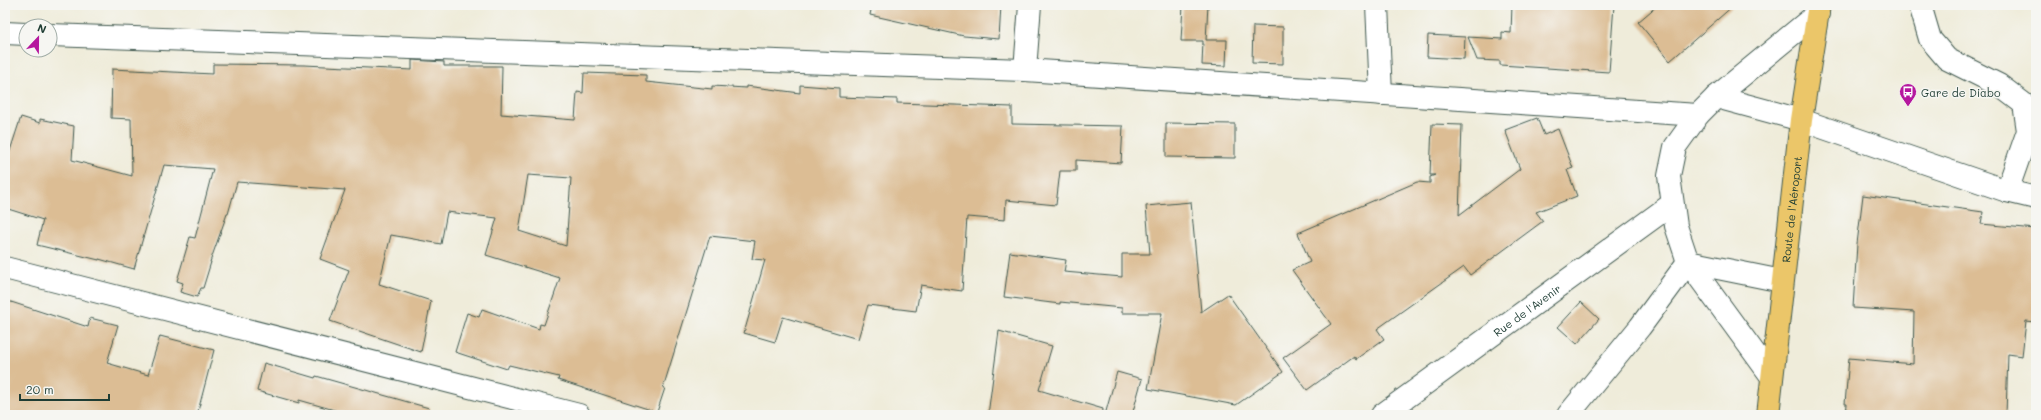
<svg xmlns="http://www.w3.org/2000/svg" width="2041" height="420" font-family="Mali,sans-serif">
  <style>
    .building { fill: #dcbd94; fill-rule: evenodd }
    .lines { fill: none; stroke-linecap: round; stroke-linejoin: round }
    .minor-casing { stroke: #3e574d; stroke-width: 24 }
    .major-casing { stroke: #3e574d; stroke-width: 24 }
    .minor { stroke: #fff; stroke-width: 22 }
    .major { stroke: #ebc669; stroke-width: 22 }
    .labels { text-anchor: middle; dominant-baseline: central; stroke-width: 3; stroke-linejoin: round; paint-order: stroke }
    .poi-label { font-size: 11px; fill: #1f3d34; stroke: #f6f6f2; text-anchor: start }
    .street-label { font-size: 11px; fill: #1f3d34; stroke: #f6f6f2 }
  </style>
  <rect width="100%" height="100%" fill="#f6f6f2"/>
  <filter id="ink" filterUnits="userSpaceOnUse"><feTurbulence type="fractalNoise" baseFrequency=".025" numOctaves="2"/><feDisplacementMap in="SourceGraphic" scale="8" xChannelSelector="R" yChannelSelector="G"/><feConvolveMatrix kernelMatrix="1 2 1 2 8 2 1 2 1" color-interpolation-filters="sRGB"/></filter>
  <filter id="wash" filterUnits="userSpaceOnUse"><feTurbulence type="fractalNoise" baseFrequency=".012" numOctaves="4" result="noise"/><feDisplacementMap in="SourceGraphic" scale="16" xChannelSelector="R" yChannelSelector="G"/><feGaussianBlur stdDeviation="0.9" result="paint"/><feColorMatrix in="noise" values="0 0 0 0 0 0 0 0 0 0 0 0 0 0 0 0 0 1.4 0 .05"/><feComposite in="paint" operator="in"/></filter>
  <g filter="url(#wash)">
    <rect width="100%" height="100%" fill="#efecda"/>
    <g id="blocks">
      <!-- building -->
      <g class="building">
        <polygon points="872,5 1001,5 999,39 964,36 870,15"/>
        <polygon points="1183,5 1208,5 1206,40 1227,40 1226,66 1202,65 1203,41 1181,41"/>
        <polygon points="1512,5 1614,5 1609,72 1500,65 1500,61 1477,60 1468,37 1502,39 1502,32 1511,33"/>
        <polygon points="1658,5 1734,5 1670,61 1638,22"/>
        <polygon points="1253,26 1283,27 1283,64 1252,63"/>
        <polygon points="1428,35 1465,37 1464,59 1427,57"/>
        <path d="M412,60L444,62V66H502L501,114L575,120L577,92L583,93L584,73L646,75V82L712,89V86L746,88V86L800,93V85L839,88V97L897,99V103L1012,107V124L1123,126L1121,163L1076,160V171H1060L1056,205L1006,200L1005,220L967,217L962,291L921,285L916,311L868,305L858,339L783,317L775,342L744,333L765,260L752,259L755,241L710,236L663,388H665L657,412L558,380L559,377L509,365L507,369L455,352L467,313L479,317L482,309L539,329L540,324L544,325L560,278L486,255L497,218L447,212L441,244L391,235L379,284L431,301L421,352L330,321L349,270L320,259L345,190L237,182L228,214H227L210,262H211L203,288H201L197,297L180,292L183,283L177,281L190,237L195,238L213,169L164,165L134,269L99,259V260L37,245L43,220L5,208V166L21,117L40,123V119L74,126L72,160L132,176L131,119L111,118L112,69L213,74V64L304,65L412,70ZM528,175L571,178L566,246L519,231Z"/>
        <polygon points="1537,118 1544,135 1558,129 1573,168 1567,170 1577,196 1536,212 1543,221 1470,275 1464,267 1377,329 1384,339 1356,359 1354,356 1307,390 1283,358 1331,324 1292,270 1310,262 1298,233 1417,182 1430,183 1430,177 1435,175 1430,175 1432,124 1462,125 1459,215 1520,169 1505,130"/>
        <polygon points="1166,123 1235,124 1235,158 1166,157"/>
        <polygon points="1863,195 1983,212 1981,224 2036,229 2036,322 2026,321 2022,356 2008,354 2006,415 1846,415 1847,404 1845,404 1849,358 1913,364 1914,312 1853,308 1857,244"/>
        <polygon points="1191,202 1201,312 1228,294 1283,372 1236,405 1148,389 1162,313 1122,313 1122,308 1060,302 1060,304 1004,297 1010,252 1066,260 1064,272 1122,277 1122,254 1150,254 1146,206"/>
        <polygon points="5,300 88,327 90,318 118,325 107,363 148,375 160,336 214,350 197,415 5,415"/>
        <polygon points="1581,302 1599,319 1577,344 1558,327"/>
        <polygon points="999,331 1052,346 1039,390 1103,409 1102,415 988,415"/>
        <polygon points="264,363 315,378 316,376 429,408 428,415 352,415 299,400 299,403 257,391"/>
        <polygon points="1117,372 1142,379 1132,415 1105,415"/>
      </g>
    </g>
  </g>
  <g filter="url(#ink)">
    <use href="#blocks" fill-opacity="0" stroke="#3e574d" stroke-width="1"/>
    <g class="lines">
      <defs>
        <g id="minor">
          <polyline points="1377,5 1381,94"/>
          <polyline points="1920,5 1930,39 1947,59 1999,85 2024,104 2028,131 2007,191"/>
          <polyline points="5,33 26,34"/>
          <polyline points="50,35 1025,70 1698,115"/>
          <polyline points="1025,70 1030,5"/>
          <polyline points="1716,97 1801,120 2007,191 2036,198"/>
          <polyline points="5,268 579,415"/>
          <polyline points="1772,377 1688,262 1676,226 1669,176 1675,147 1698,115 1716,97 1818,13"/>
          <path id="s1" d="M1382,415L1672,204"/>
          <polyline points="1568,415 1640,327 1688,262 1782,281"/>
        </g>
        <g id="major">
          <path id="s2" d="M1768,415L1801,120L1819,5"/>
        </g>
      </defs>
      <!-- minor casing -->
      <use href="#minor" class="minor-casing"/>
      <!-- major casing -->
      <use href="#major" class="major-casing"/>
      <!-- minor -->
      <use href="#minor" class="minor"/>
      <!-- major -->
      <use href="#major" class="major"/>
    </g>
  </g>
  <!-- icons -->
  <defs>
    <symbol id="bus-pin" viewBox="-11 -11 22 30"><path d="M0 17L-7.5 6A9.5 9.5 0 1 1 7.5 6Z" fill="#b5179e" stroke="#f6f6f2"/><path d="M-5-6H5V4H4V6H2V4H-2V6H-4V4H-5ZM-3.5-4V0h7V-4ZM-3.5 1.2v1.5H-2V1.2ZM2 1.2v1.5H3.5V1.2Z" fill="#fff"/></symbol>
  </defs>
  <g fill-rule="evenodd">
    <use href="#bus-pin" x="1898" y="82" width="20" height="27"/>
  </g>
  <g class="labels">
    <!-- poi labels -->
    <g class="poi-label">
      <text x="1921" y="92">Gare de Diabo</text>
    </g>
    <!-- street labels -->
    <g class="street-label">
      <text stroke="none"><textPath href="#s2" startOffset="207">Route de l'Aéroport</textPath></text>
      <text stroke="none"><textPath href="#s1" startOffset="179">Rue de l'Avenir</textPath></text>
    </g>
  </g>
  <!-- margin -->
  <rect width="2041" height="420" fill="none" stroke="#f6f6f2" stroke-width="20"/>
  <!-- north arrow -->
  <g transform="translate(38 38) rotate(22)"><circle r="19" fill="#f6f6f2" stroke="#a0aca6"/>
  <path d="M0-3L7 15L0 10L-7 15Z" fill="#b5179e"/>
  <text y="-6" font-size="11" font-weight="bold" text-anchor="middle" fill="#1f3d34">N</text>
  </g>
  <!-- scale -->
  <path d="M20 394v6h89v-6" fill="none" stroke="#1f3d34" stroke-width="2"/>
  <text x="26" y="394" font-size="12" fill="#1f3d34" stroke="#f6f6f2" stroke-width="3" paint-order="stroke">20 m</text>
</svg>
